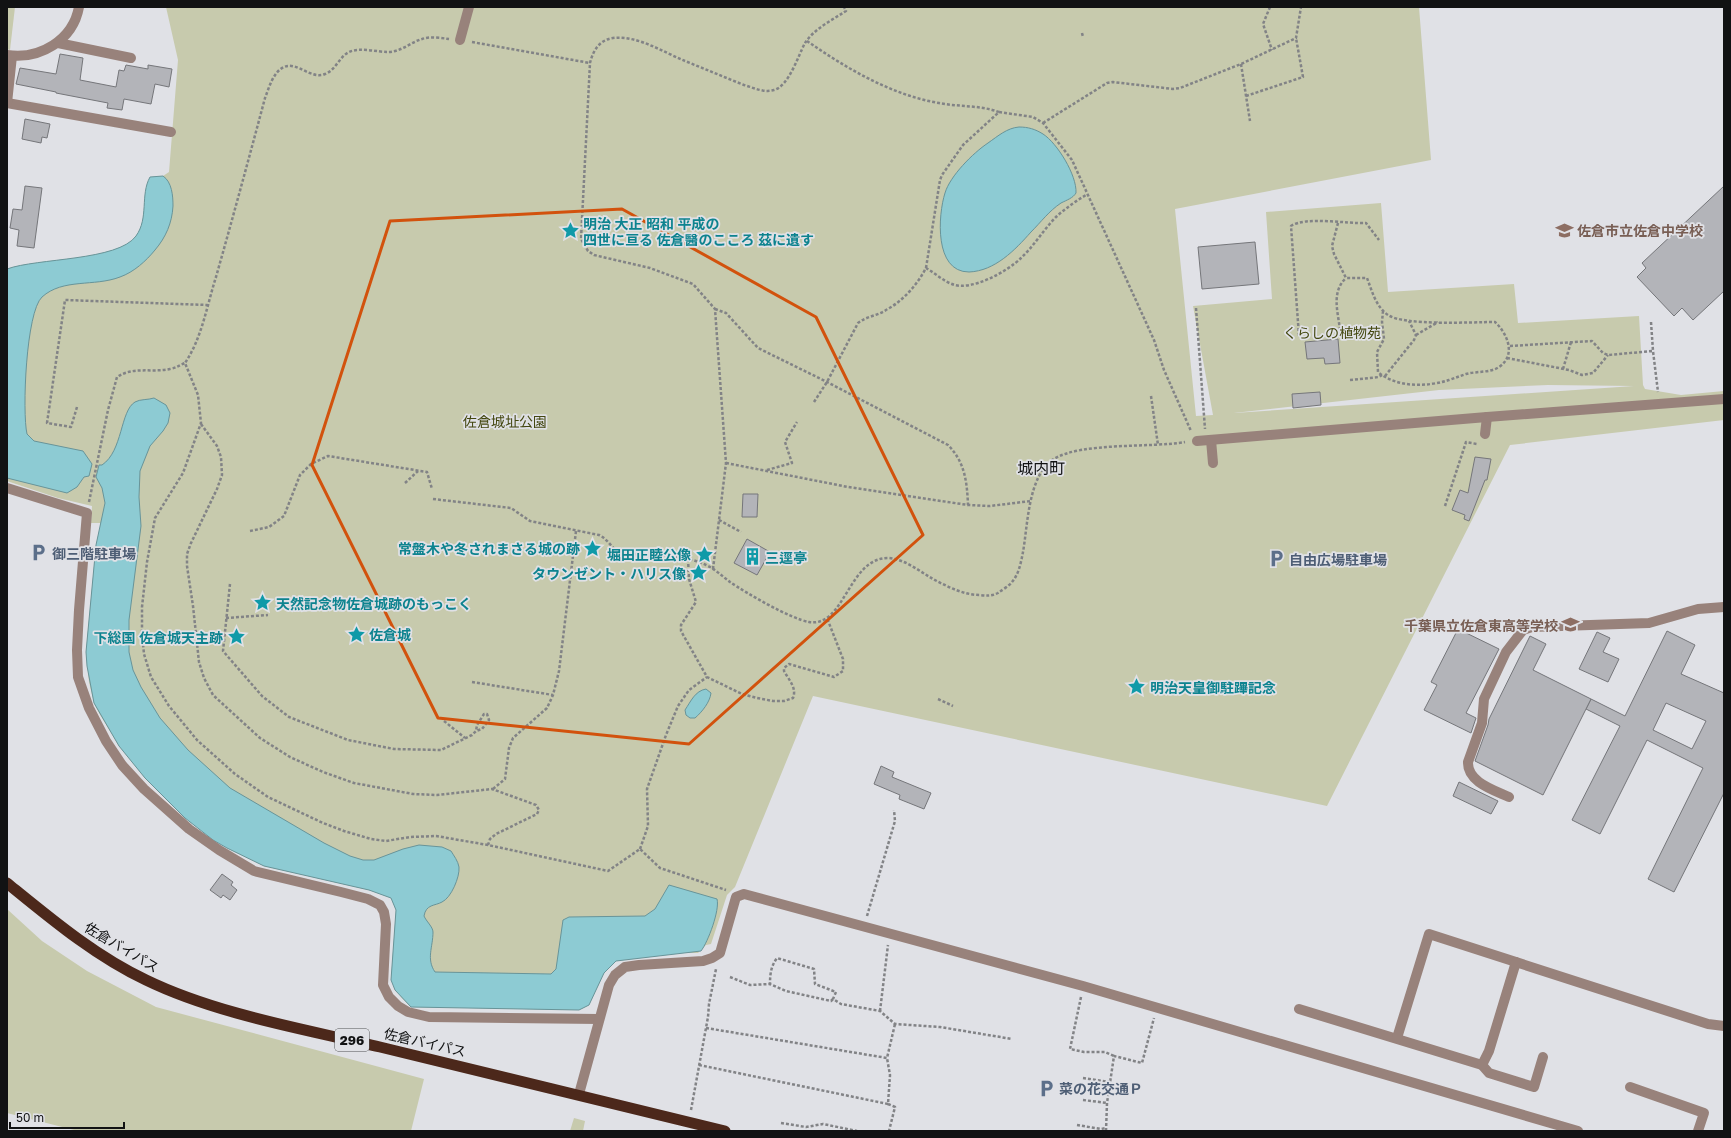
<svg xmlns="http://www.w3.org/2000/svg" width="1731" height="1138" font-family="'Golos Text','Noto Sans JP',sans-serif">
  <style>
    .green { fill: #c7caad; fill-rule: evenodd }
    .water { fill: #8dcbd3; stroke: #689499 }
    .building { fill: #b3b4b9; stroke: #75767a; fill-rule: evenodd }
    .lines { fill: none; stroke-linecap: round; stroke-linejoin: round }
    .path { stroke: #828386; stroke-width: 2.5; stroke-dasharray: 3 2; stroke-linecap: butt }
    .pedestrian { stroke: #98827b; stroke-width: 10 }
    .minor { stroke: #98827b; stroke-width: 10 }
    .tertiary { stroke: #98827b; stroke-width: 10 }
    .trunk { stroke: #4c281b; stroke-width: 11 }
    .marked { fill: none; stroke: #d2520d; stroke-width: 3; stroke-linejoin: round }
    .labels { text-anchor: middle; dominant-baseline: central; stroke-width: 3.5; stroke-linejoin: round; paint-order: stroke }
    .shield { fill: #e0e1e6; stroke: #4f5052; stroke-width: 1 }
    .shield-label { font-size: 13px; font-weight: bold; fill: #111213 }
    .culture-label { font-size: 14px; font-weight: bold; fill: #0d838f; stroke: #e0e1e6; text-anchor: start }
    .education-label { font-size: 14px; font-weight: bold; fill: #785e54; stroke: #e0e1e6; text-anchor: start }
    .park-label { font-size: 14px; fill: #43470f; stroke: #e0e1e6 }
    .service-label { font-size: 14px; font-weight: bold; fill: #4e5e75; stroke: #e0e1e6; text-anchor: start }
    .street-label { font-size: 14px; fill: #111213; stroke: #e0e1e6 }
    .quarter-label { font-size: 16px; fill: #111213; stroke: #e0e1e6 }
  </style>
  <rect width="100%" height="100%" fill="#e0e1e6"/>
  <!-- green -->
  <g class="green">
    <polygon points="7,7 15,7 10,50 7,49"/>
    <path d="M166,7H1419L1431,160L1175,209L1196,416L1213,415L1193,306L1272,299L1266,212L1381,203L1388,292L1514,284L1518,323L1639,316L1643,385L1645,389L1681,395L1724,391V420L1510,445L1327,806L813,696L735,887L727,895L711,944L706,945L698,953H675L616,961L604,973L589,1005L579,1010L411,1007L401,997L391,980L396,910L391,898L369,890L264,866L227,848L185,818L145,778L119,746L99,713L94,703L89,682L86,652L96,545L101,523H91L92,506L58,498L7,481V269C37,258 118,261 136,236C149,218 140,195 150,177L163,176L169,172L178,60ZM1548,385L1634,386L1234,413L1439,390Z"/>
    <polygon points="7,909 42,941 87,971 156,1007 424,1079 411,1131 78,1131 7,1113"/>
    <polygon points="574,1118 585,1121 583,1131 570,1131"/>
  </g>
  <!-- water -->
  <g class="water">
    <path d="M1019,127C1028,127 1035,129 1043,134C1057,143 1077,175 1076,193C1073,198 1067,200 1061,203C1049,211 1041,222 1031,232C1015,250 995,271 969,272C934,272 938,215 945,193C950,176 973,153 988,143C998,136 1007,128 1019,127Z"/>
    <path d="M163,176C172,182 173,196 173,206C172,223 166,237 155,250C146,261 134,272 120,277C94,287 63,278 42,297C26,312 22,412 27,434L34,441L83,451L92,464L89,476L84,477L77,487L67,493L7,478V269C37,258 118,261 136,236C149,218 140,195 150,177Z"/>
    <path d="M154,398L166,405L170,413L168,423L163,431L150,446L140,471L139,497L141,526L129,620V652L133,670L141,687L160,718L188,750L230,788L324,843L350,856L363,860H374L403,849L419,845L442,847L451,851C454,856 458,861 459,867C460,877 451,898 442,902C435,906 426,904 424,916C426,921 433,927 433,932C433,947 426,959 435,972L551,974L556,969L563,920L569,917L645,916L655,909L669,885L717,899C720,910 708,942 701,951L616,961L604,973L589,1005L579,1010L411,1007L395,990L391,980L396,910L391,898L369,890L264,866L227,848L213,840L185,818L145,778L119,746L94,703L87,666L86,652L96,545L105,503L102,488L96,477L99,465H102C123,451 120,411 135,402C140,399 148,400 154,398Z"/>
    <path d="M706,689L711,693C710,702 702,712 695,718H690L686,715L685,710C691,701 695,691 706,689Z"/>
  </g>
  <!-- building -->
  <g class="building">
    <polygon points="60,54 83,58 80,80 116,87 119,70 124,71 126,65 148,69 148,65 172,69 169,87 155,84 151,104 124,99 122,110 107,108 108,103 56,93 56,92 16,84 20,68 56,74"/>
    <polygon points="25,119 50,124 47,138 42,137 41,143 22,139"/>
    <polygon points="25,186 42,188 34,248 17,246 19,230 10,228 13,209 22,210"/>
    <polygon points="1724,186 1724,291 1693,320 1682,308 1674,316 1637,277 1646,268 1642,263"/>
    <polygon points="1255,242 1259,284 1202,289 1198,247"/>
    <polygon points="1338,339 1340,363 1325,364 1324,358 1307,359 1305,342"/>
    <polygon points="1320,392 1321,405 1293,408 1292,394"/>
    <polygon points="1475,457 1491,459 1487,480 1485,480 1469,521 1464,519 1465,515 1452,510 1460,490 1468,493"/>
    <polygon points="743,494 758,494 757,517 742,517"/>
    <polygon points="747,539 770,552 757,575 734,563"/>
    <polygon points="1458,629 1499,649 1466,713 1476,718 1471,733 1424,710 1437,685 1431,682"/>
    <path d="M1667,631L1695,645L1681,674L1724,693V793L1674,892L1648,879L1703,768L1647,740L1600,834L1572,820L1620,726L1586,709L1591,699L1625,716ZM1666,703L1706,721L1692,749L1653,730Z"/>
    <polygon points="1597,632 1610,638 1603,652 1619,659 1608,682 1579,669"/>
    <polygon points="1530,636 1546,644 1533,670 1591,699 1543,795 1475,761 1488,725 1489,719"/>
    <polygon points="881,766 894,772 892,777 931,793 924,809 899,799 900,795 874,784"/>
    <polygon points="1459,782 1498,801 1491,814 1453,796"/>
    <polygon points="222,874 233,882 231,885 237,890 230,900 223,895 221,898 210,890"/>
  </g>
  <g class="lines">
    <!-- path -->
    <g class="path">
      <polyline points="1270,7 1263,24 1272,50"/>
      <polyline points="1082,33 1083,37"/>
      <path d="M449,39C441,38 430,36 422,39C411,42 401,52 388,52C377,52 360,47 349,52C339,57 336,70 325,74C311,80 297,61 284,67C273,72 269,88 265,98C249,158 233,217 216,277C207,305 202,338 185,363L198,395L201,423L183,473L155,518L147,562L142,607V634L144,654L151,677L169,706L197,740L235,774L268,797L323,823L344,831L371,839L386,841L410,837L436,836L488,845L608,871L640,849L660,868L726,890"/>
      <path d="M807,41C846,68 891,95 939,103C959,107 980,105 999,112"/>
      <polyline points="472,42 590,63"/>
      <polyline points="1241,64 1250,121"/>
      <polyline points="1246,96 1303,77 1296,38"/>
      <polyline points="1043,123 1107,83 1113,82 1173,89 1180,88 1241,64 1296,38 1301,7"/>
      <path d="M1338,223L1332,246L1334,254L1346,278H1367C1372,291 1376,307 1388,315C1404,326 1472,322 1495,322C1507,333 1517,355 1499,367C1490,373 1477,371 1466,374C1460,376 1455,378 1449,380C1427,387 1397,388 1378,372L1377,352L1384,339L1382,322L1383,311"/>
      <polyline points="926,268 940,180 942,175 963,145 999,112 1033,117 1043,123 1072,160 1154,340 1164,370 1191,431"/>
      <polyline points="1196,308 1205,429"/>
      <path d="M715,309L726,313L758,348L827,382L948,445C965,462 967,482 968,505"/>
      <polyline points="1651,322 1653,351"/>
      <path d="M1340,330C1338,312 1331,292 1346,278"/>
      <polyline points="1416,335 1438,322"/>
      <path d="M1299,336L1291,226C1306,216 1347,224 1366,223L1379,240"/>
      <polyline points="1510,346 1592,341 1603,353 1608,355 1653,351 1658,392"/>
      <polyline points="1507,358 1569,370 1582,375 1593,373 1608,355"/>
      <polyline points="1563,369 1571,342"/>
      <polyline points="1385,376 1414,340 1416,335 1409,321"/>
      <polyline points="1350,380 1379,377 1382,375"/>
      <polyline points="1151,396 1158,445"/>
      <path d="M814,402L827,382L858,323C867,316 877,316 886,310C903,301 917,285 926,268C935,273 943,281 952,284C971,292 1008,271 1021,258C1034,246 1044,229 1057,216C1066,208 1076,201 1086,195"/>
      <polyline points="77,407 71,427 47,423 65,300 207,305"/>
      <polyline points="201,424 217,446 221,457 222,475 217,489 191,543 187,554 187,566 193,606 199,662 204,678 213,695 260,738 290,757 323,772 354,783 413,794 437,795 492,789 536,805 539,810 537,814 496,834 490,839 488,845"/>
      <polyline points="726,463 848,487 968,505 990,506 1031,501"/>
      <polyline points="767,470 792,463 785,442 797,422"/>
      <polyline points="405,483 418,471"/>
      <path d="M433,499L511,508L530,521L599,535C608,539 612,549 621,554C649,555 681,553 706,565C715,569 722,576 730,582C746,593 791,619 809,622C845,628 848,558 888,558C905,559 919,571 933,579C948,587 964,595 980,595C987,596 992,596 998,593C1002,590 1009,586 1012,582C1019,574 1021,562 1023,552C1028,524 1028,475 1054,459C1081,442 1151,448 1185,442"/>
      <path d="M89,502L108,410L117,377C134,366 151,373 170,369C176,368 180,365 185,363"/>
      <polyline points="1445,506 1466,442 1477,444"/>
      <polyline points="719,520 741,532"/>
      <polyline points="250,531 269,527 284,516 300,475 311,464 328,456 427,472 432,489"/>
      <path d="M688,559L689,579L696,602L681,625V631L707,677L742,694L757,698L773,701H784L793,698C797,688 789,680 784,671V668L789,664L834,677L843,671V659L827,618"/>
      <path d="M713,569L726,463L715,309L693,284L650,268L594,255L588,251L581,239L590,63C593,51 599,40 613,38C637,35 663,52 685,61C705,69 724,77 744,85C754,88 764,93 774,90C789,86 798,56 805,43C814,29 832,20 846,11L844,7"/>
      <polyline points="230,584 223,651 262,696 289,717 348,740 394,749 441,750 472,735 476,731 482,729 489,720 487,714 484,714 477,725 476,731"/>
      <polyline points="226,618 268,615"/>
      <polyline points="472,682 553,695"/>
      <polyline points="938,699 953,706"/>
      <polyline points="444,721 465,738"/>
      <polyline points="493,789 505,779 509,748 513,738 547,708 553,695 559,671 576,531"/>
      <polyline points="640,849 648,826 647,789 666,735 678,706 689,690 707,677"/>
      <polyline points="867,916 895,821 894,810"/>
      <polyline points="730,977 750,985 770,984"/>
      <polyline points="1081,997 1070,1049 1084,1052 1105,1052 1114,1056"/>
      <path d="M833,999L831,1001L786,991L770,984C770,974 771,966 777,958L814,969L815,984L836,992L833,999L841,1004L880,1011L895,1024L940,1027L1012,1039"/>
      <polyline points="880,1011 888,945"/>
      <polyline points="706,1028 887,1058 895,1024"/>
      <polyline points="699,1065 888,1104 890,1075 887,1058"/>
      <polyline points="1083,1078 1110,1082"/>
      <polyline points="1083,1100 1107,1103"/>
      <polyline points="888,1104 895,1107 889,1131"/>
      <polyline points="691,1110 708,1017 709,1004 716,969"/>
      <polyline points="781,1123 806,1127 823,1124 857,1131"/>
      <polyline points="1077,1125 1101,1129 1106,1128"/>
      <polyline points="1106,1131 1107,1103 1114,1056 1142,1063 1154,1018"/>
    </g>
    <!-- pedestrian -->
    <polyline class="pedestrian" points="460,40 469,7"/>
    <!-- minor -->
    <g class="minor">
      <polyline points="58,43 131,58"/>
      <path d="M7,55C40,60 73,40 79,7"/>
      <polyline points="7,103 171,132"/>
      <polyline points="7,103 12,56"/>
      <polyline points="1485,434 1487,417"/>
      <polyline points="1211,440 1213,463"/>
      <polyline points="7,488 87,513 79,610 77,650 78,677 89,708 106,741 122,765 144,789 189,829 219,850 254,871 341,892 368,899 380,905 384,912 386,924 383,985 389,997 398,1006 408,1012 429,1017 599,1019"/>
      <path d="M1509,797C1494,790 1467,782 1468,762L1482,723L1484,699L1506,652L1523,630L1532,627L1649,623L1698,609L1724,607"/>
      <polyline points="1299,1009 1482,1065 1489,1073 1534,1087 1543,1057"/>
      <polyline points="1397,1038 1429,934 1708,1024 1724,1026"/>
      <polyline points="1482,1065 1489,1051 1516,962"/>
      <polyline points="1630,1087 1704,1113 1698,1131"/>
      <polyline points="579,1094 609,985 615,975 625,967 639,965 703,961 712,958 720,953 736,897 744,894 1083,986 1578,1131"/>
    </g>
    <!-- tertiary -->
    <polyline class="tertiary" points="1197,441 1487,417 1724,399"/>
    <!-- trunk -->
    <path class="trunk" d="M7,883C50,918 95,956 146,980C216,1014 304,1029 380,1047C495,1074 610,1102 725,1131"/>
  </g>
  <!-- marked area -->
  <path class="marked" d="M622,209L816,317L923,535L689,744L438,718L312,465L390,221Z"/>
  <!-- icons -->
  <defs>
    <symbol id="school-bare" viewBox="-9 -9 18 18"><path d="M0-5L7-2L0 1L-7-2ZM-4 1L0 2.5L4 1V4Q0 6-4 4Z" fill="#8d6e63" stroke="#e0e1e6" stroke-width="2.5" paint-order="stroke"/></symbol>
    <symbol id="sight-bare" viewBox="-9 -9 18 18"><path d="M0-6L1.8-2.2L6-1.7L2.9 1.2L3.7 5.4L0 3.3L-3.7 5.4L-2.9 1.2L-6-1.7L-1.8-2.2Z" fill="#0f9aa8" stroke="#e0e1e6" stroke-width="2.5" paint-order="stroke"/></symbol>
    <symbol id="parking-bare" viewBox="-9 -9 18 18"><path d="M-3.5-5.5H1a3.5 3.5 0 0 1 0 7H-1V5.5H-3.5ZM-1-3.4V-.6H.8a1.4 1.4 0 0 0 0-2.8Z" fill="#5c6f8a" stroke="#e0e1e6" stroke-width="2.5" paint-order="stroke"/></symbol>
    <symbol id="building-bare" viewBox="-9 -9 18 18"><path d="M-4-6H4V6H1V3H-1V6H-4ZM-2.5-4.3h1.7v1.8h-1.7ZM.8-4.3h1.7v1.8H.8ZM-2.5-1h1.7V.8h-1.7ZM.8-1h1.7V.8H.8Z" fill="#0f9aa8" stroke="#e0e1e6" stroke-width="2.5" paint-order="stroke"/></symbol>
  </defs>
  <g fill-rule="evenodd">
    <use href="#school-bare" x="1552" y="218" width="25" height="25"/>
    <use href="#sight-bare" x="558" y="218" width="25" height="25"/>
    <use href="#sight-bare" x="580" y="536" width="25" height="25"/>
    <use href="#parking-bare" x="26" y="540" width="25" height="25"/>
    <use href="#sight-bare" x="692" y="542" width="25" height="25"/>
    <use href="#building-bare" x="740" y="544" width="25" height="25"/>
    <use href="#parking-bare" x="1264" y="546" width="25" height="25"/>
    <use href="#sight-bare" x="686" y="560" width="25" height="25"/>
    <use href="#sight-bare" x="250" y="590" width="25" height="25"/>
    <use href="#school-bare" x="1558" y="612" width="25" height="25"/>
    <use href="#sight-bare" x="344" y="622" width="25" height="25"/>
    <use href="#sight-bare" x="224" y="624" width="25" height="25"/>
    <use href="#sight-bare" x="1124" y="674" width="25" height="25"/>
    <use href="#parking-bare" x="1034" y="1076" width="25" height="25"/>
  </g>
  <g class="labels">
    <!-- shield labels -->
    <rect class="shield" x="335" y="1029" width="34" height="22" rx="3"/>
    <g class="shield-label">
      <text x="352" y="1040">296</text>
    </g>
    <!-- culture labels -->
    <g class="culture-label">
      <text x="583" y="223">明治 大正 昭和 平成の<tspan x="583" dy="16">四世に亘る 佐倉醫のこころ 茲に遺す</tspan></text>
      <text x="580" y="548" text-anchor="end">常盤木や冬されまさる城の跡</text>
      <text x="691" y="554" text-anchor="end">堀田正睦公像</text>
      <text x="765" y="557">三逕亭</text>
      <text x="686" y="573" text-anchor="end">タウンゼント・ハリス像</text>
      <text x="276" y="603">天然記念物佐倉城跡のもっこく</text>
      <text x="369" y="634">佐倉城</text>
      <text x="223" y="637" text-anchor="end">下総国 佐倉城天主跡</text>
      <text x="1150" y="687">明治天皇御駐蹕記念</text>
    </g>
    <!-- education labels -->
    <g class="education-label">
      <text x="1577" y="230">佐倉市立佐倉中学校</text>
      <text x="1558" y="625" text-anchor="end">千葉県立佐倉東高等学校</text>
    </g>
    <!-- park labels -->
    <g class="park-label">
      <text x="1332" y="332">くらしの植物苑</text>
      <text x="505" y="421">佐倉城址公園</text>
    </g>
    <!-- service labels -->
    <g class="service-label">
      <text x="52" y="553">御三階駐車場</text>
      <text x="1289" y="559">自由広場駐車場</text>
      <text x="1059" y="1088">菜の花交通Ｐ</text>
    </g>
    <!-- street labels -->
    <g class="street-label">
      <text transform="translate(122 947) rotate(31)">佐倉バイパス</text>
      <text transform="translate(425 1042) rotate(13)">佐倉バイパス</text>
    </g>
    <!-- quarter labels -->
    <g class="quarter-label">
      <text x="1041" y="468">城内町</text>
    </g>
  </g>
  <!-- border -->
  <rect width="1731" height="1138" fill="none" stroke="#111213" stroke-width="16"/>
  <!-- scale -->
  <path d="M10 1122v6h114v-6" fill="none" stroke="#111213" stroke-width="2"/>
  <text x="16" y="1122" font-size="12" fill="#111213" stroke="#e0e1e6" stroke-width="3" paint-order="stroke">50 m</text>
</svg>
